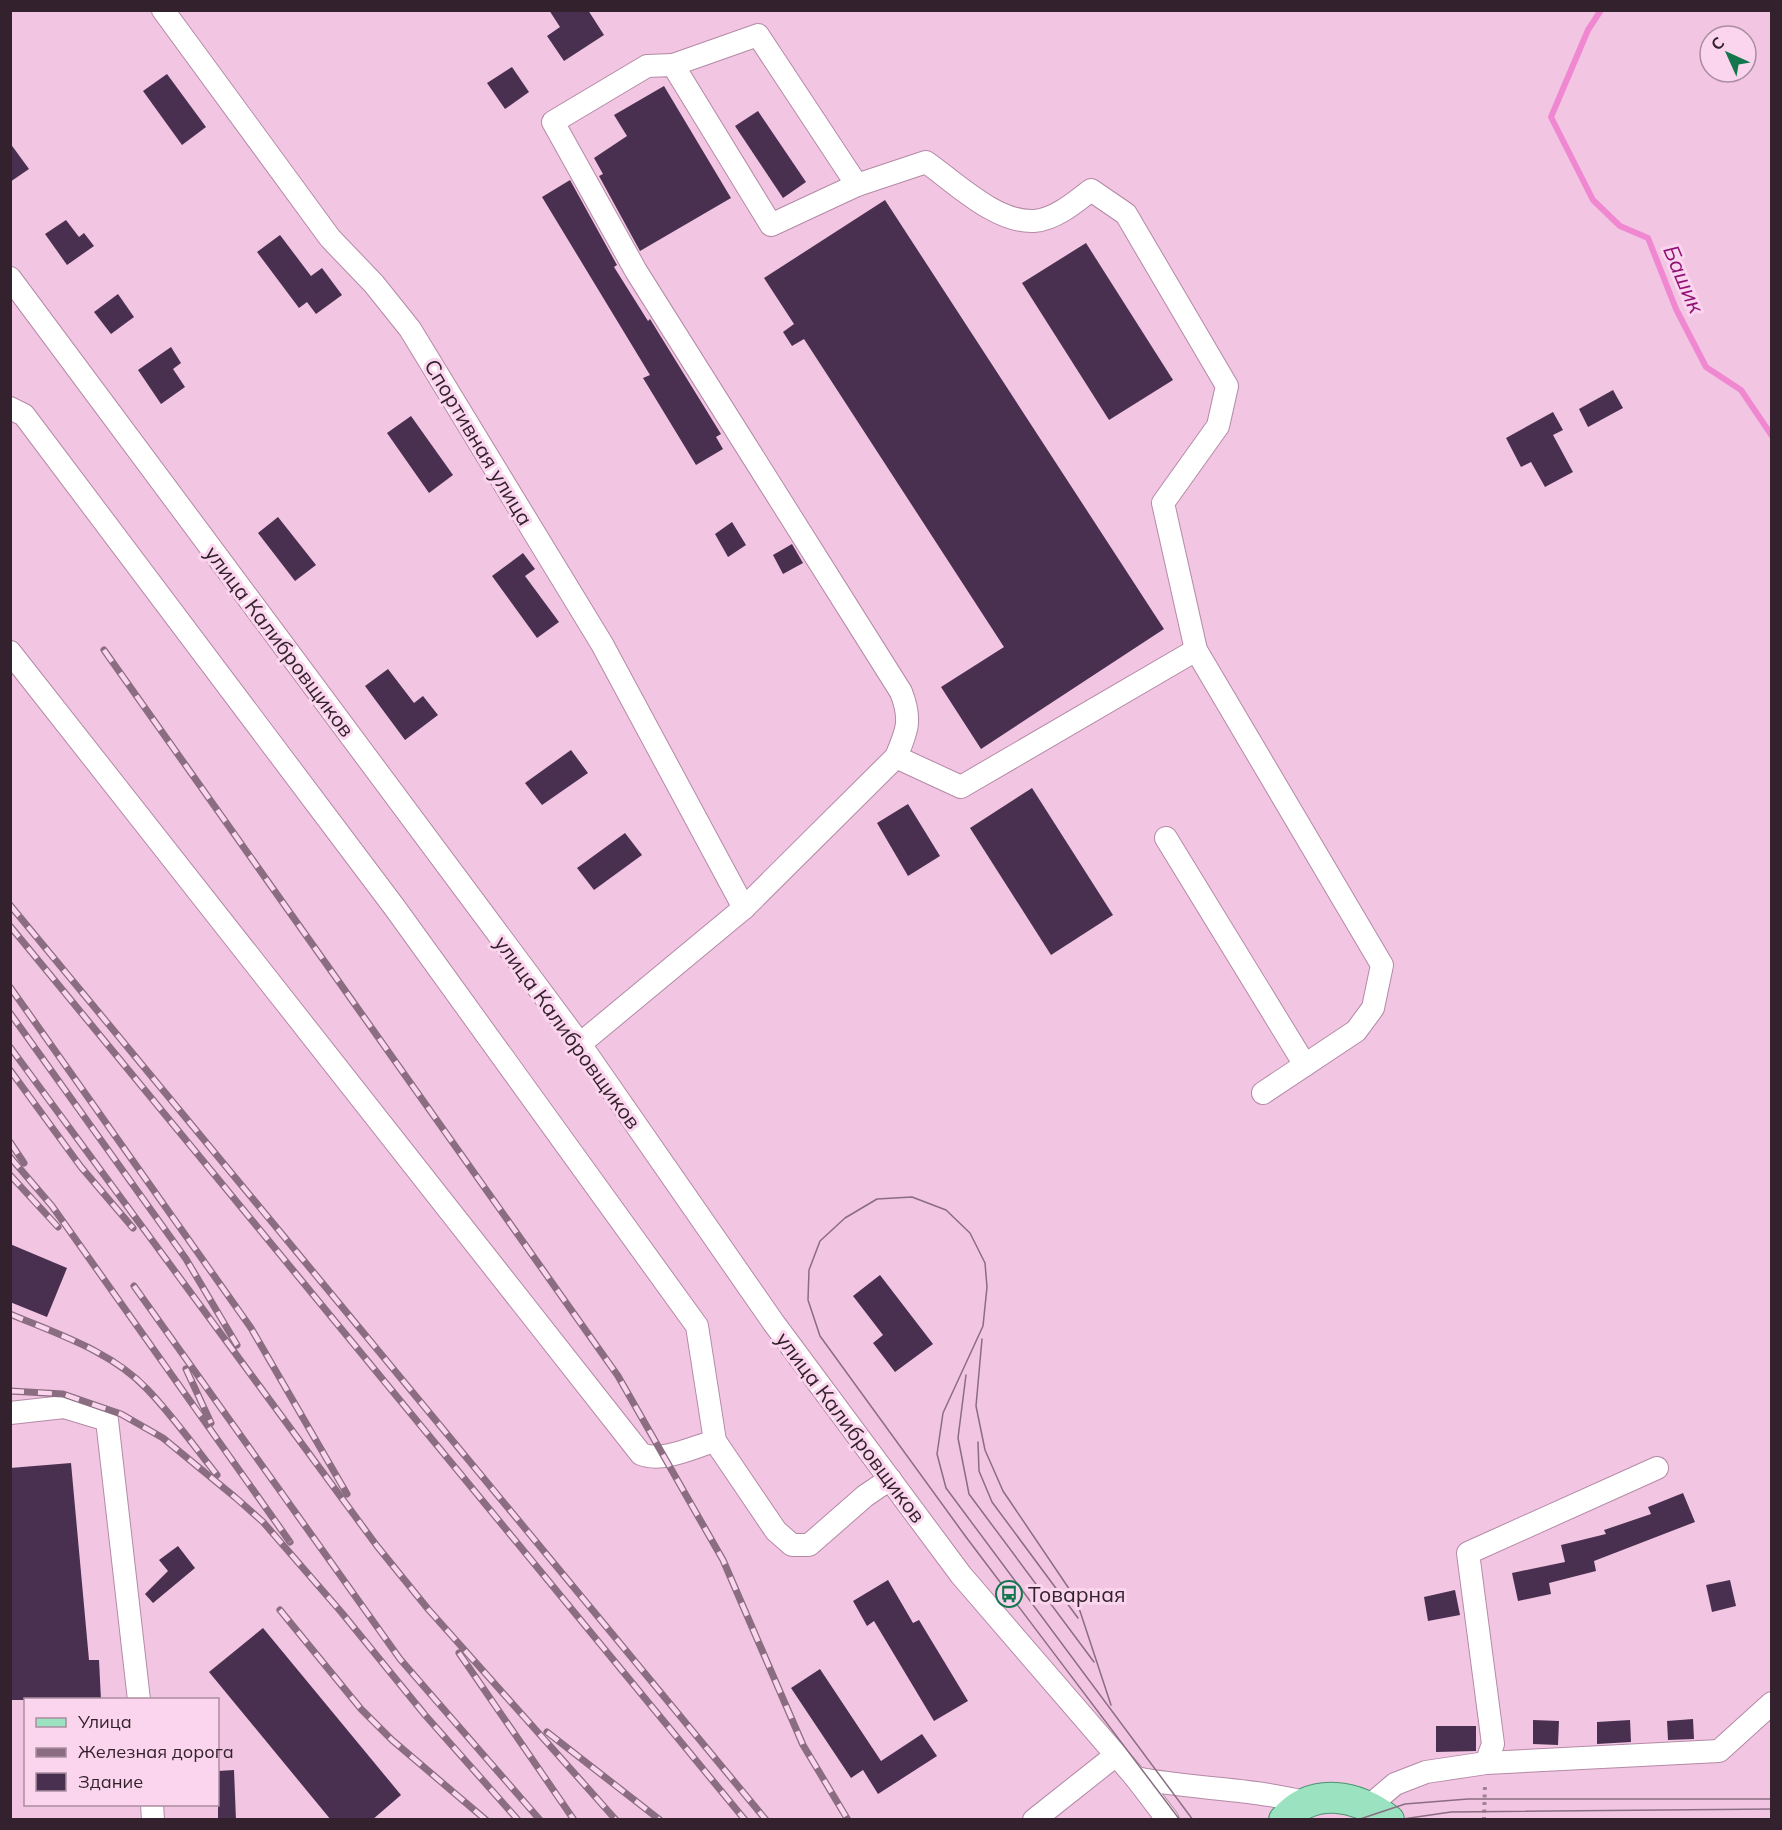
<svg xmlns="http://www.w3.org/2000/svg" width="1782" height="1830" font-family="Mulish,sans-serif">
  <style>
    .lines { fill: none; stroke-linecap: round; stroke-linejoin: round }
    .stream { stroke: #f088d1; stroke-width: 6 }
    .building { fill: #4a3050 }
    .minor-casing { stroke: #b48aa6; stroke-width: 24 }
    .major-casing { stroke: #4b9471; stroke-width: 32 }
    .path { stroke: #a28096; stroke-width: 4; stroke-dasharray: 3 4.5; stroke-linecap: butt }
    .minor { stroke: #fff; stroke-width: 22 }
    .major { stroke: #9be3c0; stroke-width: 30 }
    .tram { stroke: #8b6d81; stroke-width: 1.5 }
    .rail-casing { stroke: #8b6d81; stroke-width: 7 }
    .rail { stroke: #fad5ed; stroke-width: 4.5; stroke-dasharray: 14; stroke-linecap: butt }
    .labels { text-anchor: middle; dominant-baseline: central; stroke-width: 6; stroke-linejoin: round; paint-order: stroke }
    .street-label { font-size: 21px; fill: #33222d; stroke: #fad5ed }
    .poi-label { font-size: 21px; fill: #33222d; stroke: #fad5ed; text-anchor: start }
    .water-label { font-size: 22px; font-style: italic; fill: #901075; stroke: #fad5ed }
  </style>
  <rect width="100%" height="100%" fill="#f2c5e3"/>
  <g class="lines">
    <!-- stream -->
    <polyline class="stream" points="1601,10 1588,30 1551,117 1593,200 1620,226 1648,238 1676,309 1706,367 1741,390 1772,436"/>
  </g>
  <!-- building -->
  <g class="building">
    <polygon points="549,10 588,10 604,35 564,61 547,36 560,27"/>
    <polygon points="512,67 529,92 505,109 487,83"/>
    <polygon points="167,74 206,127 182,145 143,91"/>
    <polygon points="664,86 731,198 640,251 599,176 603,174 594,158 627,136 614,115"/>
    <polygon points="758,111 806,182 783,198 735,126"/>
    <polygon points="10,143 29,169 10,182"/>
    <polygon points="570,180 617,265 614,267 648,321 650,319 721,434 716,437 723,449 696,465 643,378 650,375 542,197"/>
    <polygon points="885,200 1164,629 981,749 941,687 1004,647 804,339 792,346 783,332 794,324 764,278"/>
    <polygon points="66,220 79,237 84,233 94,246 67,265 45,234"/>
    <polygon points="280,235 311,276 322,268 342,295 316,314 307,302 299,308 257,252"/>
    <polygon points="1086,243 1173,380 1109,420 1022,283"/>
    <polygon points="118,294 134,317 111,334 94,312"/>
    <polygon points="171,347 181,363 173,369 185,387 161,404 138,370"/>
    <polygon points="1613,390 1623,408 1588,427 1579,409"/>
    <polygon points="1553,412 1563,430 1553,435 1573,472 1545,487 1531,462 1521,467 1506,438"/>
    <polygon points="411,416 453,475 429,493 387,433"/>
    <polygon points="278,517 316,565 295,581 258,533"/>
    <polygon points="732,522 746,545 728,557 715,534"/>
    <polygon points="792,544 803,563 783,574 773,555"/>
    <polygon points="523,553 535,569 525,576 559,622 537,638 492,576"/>
    <polygon points="388,669 414,703 423,696 438,715 405,740 365,686"/>
    <polygon points="571,750 588,773 542,805 525,783"/>
    <polygon points="1032,788 1113,915 1051,955 970,828"/>
    <polygon points="908,804 940,856 908,876 877,823"/>
    <polygon points="625,833 642,855 594,890 577,868"/>
    <polygon points="10,1244 67,1268 47,1317 10,1302"/>
    <polygon points="880,1275 933,1344 895,1372 873,1343 883,1335 853,1296"/>
    <polygon points="71,1463 89,1660 99,1660 101,1700 10,1700 10,1468"/>
    <polygon points="1683,1493 1695,1522 1594,1561 1596,1571 1549,1583 1551,1594 1518,1601 1512,1573 1565,1562 1561,1545 1606,1534 1604,1530 1651,1514 1648,1507"/>
    <polygon points="178,1546 195,1568 153,1603 145,1594 168,1571 159,1560"/>
    <polygon points="888,1580 913,1623 919,1620 968,1701 934,1721 874,1621 867,1626 853,1601"/>
    <polygon points="1730,1580 1736,1606 1712,1612 1706,1585"/>
    <polygon points="1455,1590 1460,1615 1428,1621 1424,1597"/>
    <polygon points="263,1628 401,1795 372,1820 331,1820 209,1672"/>
    <polygon points="820,1669 881,1761 922,1734 937,1756 878,1794 863,1770 851,1778 791,1688"/>
    <polygon points="1693,1719 1694,1739 1668,1740 1667,1721"/>
    <polygon points="1533,1720 1559,1721 1558,1745 1533,1744"/>
    <polygon points="1630,1720 1631,1742 1597,1744 1597,1722"/>
    <polygon points="1436,1726 1476,1726 1476,1751 1436,1752"/>
    <polygon points="234,1770 236,1820 218,1820 218,1771"/>
  </g>
  <g class="lines">
    <defs>
      <g id="minor">
        <polyline points="163,10 330,238 374,284 410,329 602,644 744,908"/>
        <polyline points="673,65 758,35 857,185"/>
        <polyline points="10,278 580,1044 773,1322 961,1575 1136,1778 1168,1820"/>
        <polyline points="10,408 24,415 395,908 697,1326 715,1441 776,1531 792,1545 809,1545 865,1496 890,1479"/>
        <path d="M10,652L641,1454C663,1463 693,1447 715,1441"/>
        <polyline points="896,757 961,787 1196,650 1382,965 1373,1008 1356,1031 1263,1093"/>
        <polyline points="1166,838 1305,1065"/>
        <path d="M580,1044L744,908L896,757C907,731 912,720 901,692L636,271L553,122L647,66L673,65L771,225L857,185L926,162C956,183 996,223 1034,221C1054,220 1076,202 1091,190L1126,214L1227,386L1218,426L1163,503L1196,650"/>
        <polyline points="10,1413 64,1407 107,1420 139,1700"/>
        <polyline points="1486,1763 1493,1744 1468,1553 1657,1468"/>
        <path d="M1136,1778C1191,1789 1249,1788 1304,1802"/>
        <polyline points="152,1804 153,1820"/>
        <polyline points="1368,1807 1395,1784 1426,1772 1486,1763 1719,1751 1772,1703"/>
        <polyline points="1034,1820 1116,1755"/>
      </g>
      <path id="major" d="M1284,1820C1313,1786 1357,1795 1389,1820"/>
    </defs>
    <!-- minor casing -->
    <use href="#minor" class="minor-casing"/>
    <!-- major casing -->
    <use href="#major" class="major-casing"/>
    <!-- path -->
    <polyline class="path" points="1484,1820 1485,1784"/>
    <!-- minor -->
    <use href="#minor" class="minor"/>
    <!-- major -->
    <use href="#major" class="major"/>
    <!-- tram -->
    <g class="tram">
      <polyline points="982,1339 976,1406 985,1450 1003,1491 1076,1599 1111,1705"/>
      <polyline points="966,1375 958,1438 969,1494 1094,1662"/>
      <polyline points="978,1442 979,1471 992,1502 1078,1618"/>
      <polyline points="1180,1820 966,1537 820,1336 808,1300 809,1270 820,1241 845,1218 877,1199 912,1197 946,1210 970,1233 985,1263 987,1287 983,1326 943,1413 937,1454 946,1488 1193,1820"/>
      <polyline points="1357,1820 1405,1804 1468,1799 1772,1799"/>
      <polyline points="1396,1820 1451,1812 1772,1809"/>
    </g>
    <defs>
      <g id="rail">
        <polyline points="104,650 618,1376 723,1560 803,1745 848,1820"/>
        <polyline points="10,905 766,1820"/>
        <polyline points="10,926 745,1820"/>
        <polyline points="10,987 251,1328 347,1494"/>
        <polyline points="10,1013 186,1259 237,1345"/>
        <polyline points="10,1047 377,1546 428,1609 616,1820"/>
        <polyline points="10,1070 81,1167 133,1228"/>
        <polyline points="10,1142 24,1163"/>
        <polyline points="10,1157 52,1206 290,1542"/>
        <polyline points="10,1175 58,1227"/>
        <polyline points="134,1286 400,1659 540,1820"/>
        <path d="M10,1314C57,1334 111,1351 147,1389C172,1415 194,1446 217,1475"/>
        <polyline points="186,1369 211,1423"/>
        <polyline points="10,1391 63,1394 121,1414 163,1438 236,1498 263,1522 342,1613 425,1715 518,1820"/>
        <polyline points="280,1610 361,1709 392,1740 486,1820"/>
        <polyline points="459,1653 574,1820"/>
        <polyline points="547,1732 660,1820"/>
      </g>
    </defs>
    <!-- rail casing -->
    <use href="#rail" class="rail-casing"/>
    <!-- rail -->
    <use href="#rail" class="rail"/>
  </g>
  <!-- icons -->
  <defs>
    <symbol id="bus-ring" viewBox="-11 -11 22 22"><circle r="9.5" fill="#fad5ed" stroke="#14764d" stroke-width="1.5"/><path d="M-5-6H5V4H4V6H2V4H-2V6H-4V4H-5ZM-3.5-4V0h7V-4ZM-3.5 1.2v1.5H-2V1.2ZM2 1.2v1.5H3.5V1.2Z" fill="#14764d"/></symbol>
  </defs>
  <g fill-rule="evenodd">
    <use href="#bus-ring" x="994" y="1579" width="30" height="30"/>
  </g>
  <g class="labels">
    <!-- street labels -->
    <g class="street-label">
      <text transform="translate(479 442) rotate(59)">Спортивная улица</text>
      <text transform="translate(280 641) rotate(53)">улица Калибровщиков</text>
      <text transform="translate(568 1032) rotate(54)">улица Калибровщиков</text>
      <text transform="translate(851 1427) rotate(53)">улица Калибровщиков</text>
    </g>
    <!-- poi labels -->
    <g class="poi-label">
      <text x="1028" y="1594">Товарная</text>
    </g>
    <!-- water labels -->
    <g class="water-label">
      <text transform="translate(1684 279) rotate(67)">Башик</text>
    </g>
  </g>
  <!-- border -->
  <rect width="1782" height="1830" fill="none" stroke="#33222d" stroke-width="24"/>
  <!-- legend -->
  <rect x="24" y="1698" width="195" height="108" fill="#fad5ed" stroke="#aa8da0" stroke-width="1.5"/>
  <rect x="36" y="1718" width="30" height="9" fill="#9be3c0" stroke="#aa8da0" stroke-width="1.5"/>
  <text x="78" y="1728" font-size="18" fill="#33222d">Улица</text>
  <rect x="36" y="1748" width="30" height="9" fill="#8b6d81" stroke="#aa8da0" stroke-width="1.5"/>
  <text x="78" y="1758" font-size="18" fill="#33222d">Железная дорога</text>
  <rect x="36" y="1773" width="30" height="18" fill="#4a3050" stroke="#aa8da0" stroke-width="1.5"/>
  <text x="78" y="1788" font-size="18" fill="#33222d">Здание</text>
  <!-- north arrow -->
  <g transform="translate(1728 54) rotate(315)"><circle r="28" fill="#fad5ed" stroke="#aa8da0" stroke-width="1.5"/>
  <path d="M0-4.5L10 22L0 15L-10 22Z" fill="#14764d"/>
  <text y="-9" font-size="16" font-weight="bold" text-anchor="middle" fill="#33222d">С</text>
  </g>
</svg>
